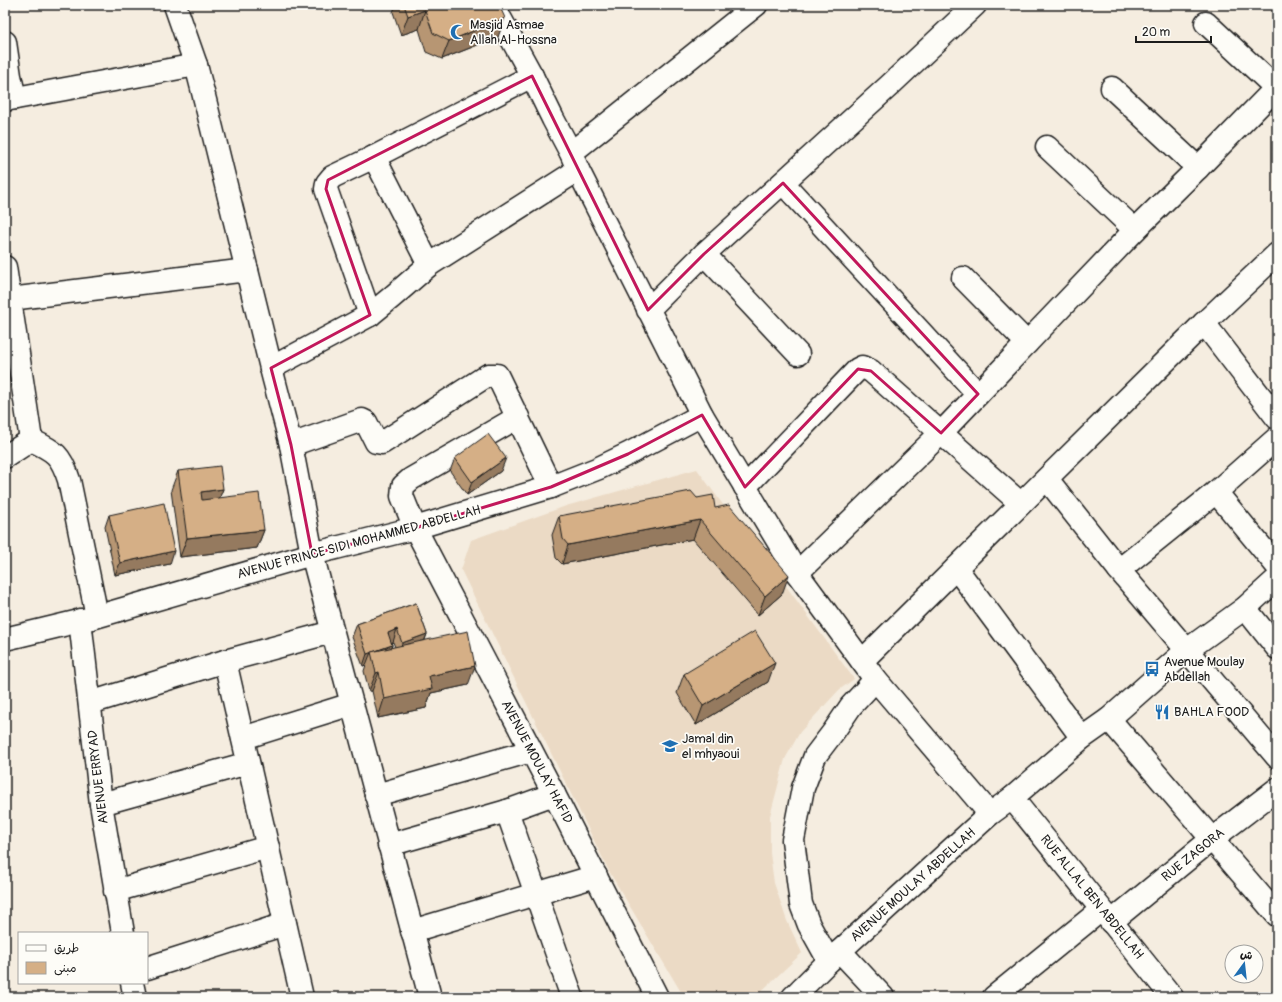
<svg xmlns="http://www.w3.org/2000/svg" width="1282" height="1002" font-family="Pangolin,'Playpen Sans Arabic',sans-serif">
  <style>
    .built { fill: #ebdac5 }
    .lines { fill: none; stroke-linecap: round; stroke-linejoin: round }
    .minor-casing { stroke: #1c1c1c; stroke-width: 25 }
    .minor { stroke: #fdfcf7; stroke-width: 22 }
    .wall { fill: #b79673; stroke: #1c1c1c; fill-rule: evenodd }
    .shaded-wall { fill: #957a5e; stroke: #1c1c1c }
    .building { fill: #d5af86; stroke: #1c1c1c }
    .marked { fill: none; stroke: #c2185b; stroke-width: 3; stroke-linejoin: round }
    .labels { text-anchor: middle; dominant-baseline: central; stroke-width: 3.5; stroke-linejoin: round; paint-order: stroke }
    .poi-label { font-size: 13px; fill: #1c1c1c; stroke: #fdfcf7; text-anchor: start }
    .street-label { font-size: 13px; fill: #1c1c1c; stroke: #fdfcf7 }
  </style>
  <rect width="100%" height="100%" fill="#f5ede0"/>
  <filter id="ink" filterUnits="userSpaceOnUse"><feTurbulence type="fractalNoise" baseFrequency=".025" numOctaves="2"/><feDisplacementMap in="SourceGraphic" scale="8" xChannelSelector="R" yChannelSelector="G"/><feConvolveMatrix kernelMatrix="1 2 1 2 8 2 1 2 1" color-interpolation-filters="sRGB"/></filter>
  <g filter="url(#ink)">
    <!-- built -->
    <polygon class="built" points="697,469 721,502 786,586 854,679 839,690 800,732 785,759 770,816 770,853 774,883 787,921 802,953 755,997 684,997 610,873 461,570 471,540 566,506"/>
    <g class="lines">
      <defs>
        <g id="minor">
          <polyline points="175,5 196,65 205,100 271,368 291,445 312,554 430,997"/>
          <polyline points="493,5 532,76 553,119 571,153 578,170 702,415 797,573 875,679 990,814"/>
          <polyline points="1206,23 1276,88"/>
          <polyline points="5,42 10,76 15,98"/>
          <polyline points="1112,88 1198,168"/>
          <polyline points="5,100 196,65"/>
          <polyline points="1047,147 1135,230"/>
          <polyline points="571,153 756,5"/>
          <polyline points="374,157 429,265"/>
          <polyline points="783,183 978,394"/>
          <polyline points="704,254 798,354"/>
          <polyline points="5,267 31,440"/>
          <polyline points="963,278 1027,343"/>
          <polyline points="10,299 247,270"/>
          <polyline points="648,310 704,254 890,85 975,5"/>
          <polyline points="370,315 326,189 327,183 332,177 374,157 532,76"/>
          <polyline points="1204,323 1277,418"/>
          <polyline points="271,368 370,315 392,297 429,265 578,170"/>
          <polyline points="518,417 411,479 403,486 402,496 415,528 554,794 657,997"/>
          <polyline points="291,445 362,420 366,422 376,442 382,443 488,375 497,375 551,487"/>
          <path d="M5,457L31,440C55,451 61,455 69,480L97,616"/>
          <polyline points="1047,479 1119,570 1277,757"/>
          <polyline points="745,487 858,369 862,367 871,371 1020,503"/>
          <polyline points="1216,492 1277,566"/>
          <polyline points="956,568 1082,738"/>
          <polyline points="1119,570 1216,492 1277,438"/>
          <polyline points="797,573 941,433 1135,230 1198,168 1277,87"/>
          <polyline points="1245,608 1277,648"/>
          <polyline points="80,620 101,804 123,933"/>
          <polyline points="5,639 92,618 312,554 415,528 551,487 599,468 628,454 702,415"/>
          <polyline points="225,661 302,997"/>
          <polyline points="862,661 1204,323 1277,254"/>
          <polyline points="90,703 225,661 332,632"/>
          <polyline points="1109,719 1277,915"/>
          <polyline points="243,738 352,704"/>
          <polyline points="376,795 531,751"/>
          <polyline points="1012,798 1172,997"/>
          <polyline points="101,804 248,763"/>
          <polyline points="507,811 572,997"/>
          <polyline points="389,845 507,811 554,794"/>
          <polyline points="115,891 268,847"/>
          <polyline points="1111,922 1212,839 1277,789"/>
          <polyline points="412,931 596,876"/>
          <polyline points="840,951 883,997"/>
          <polyline points="829,961 809,925 801,904 793,840 803,788 815,756 834,731 851,706 865,691 875,679"/>
          <polyline points="147,968 285,924"/>
          <polyline points="132,983 135,997"/>
          <polyline points="793,997 829,961 990,814 1012,798 1082,738 1109,719 1187,650 1245,608 1277,579"/>
          <polyline points="994,997 1101,910"/>
        </g>
      </defs>
      <!-- minor casing -->
      <use href="#minor" class="minor-casing"/>
      <!-- minor -->
      <use href="#minor" class="minor"/>
    </g>
    <!-- wall -->
    <g class="wall">
      <polygon points="396,5 499,5 498,37 442,59 426,52 419,29 401,35 393,12"/>
      <polygon points="455,458 501,471 467,495 450,471"/>
      <polygon points="178,471 223,489 219,498 264,530 257,548 180,557 171,490"/>
      <polygon points="697,498 715,508 782,594 758,615 693,539 562,564 556,558 552,535 559,516"/>
      <polygon points="109,515 170,564 115,575 105,527"/>
      <path d="M416,603L427,634L425,640L468,685L431,693L426,708L378,718L372,691H369L364,671L366,665L363,666L352,637L357,624ZM393,642L395,647L391,648L392,645L391,643Z"/>
      <polygon points="684,674 768,682 696,725 677,693"/>
    </g>
    <!-- shaded-wall -->
    <g class="shaded-wall">
      <polygon points="425,10 419,29 401,35 408,16"/>
      <polygon points="505,18 498,37 442,59 449,41"/>
      <polygon points="506,458 501,471 467,495 472,482"/>
      <polygon points="223,489 216,507 195,510 201,492"/>
      <polygon points="700,520 693,539 562,564 568,545"/>
      <polygon points="264,530 257,548 180,557 187,538"/>
      <polygon points="174,551 170,564 115,575 120,563"/>
      <polygon points="789,575 782,594 758,615 765,596"/>
      <polygon points="397,629 393,642 383,646 388,633"/>
      <polygon points="427,634 422,647 398,655 402,643"/>
      <polygon points="392,645 387,658 371,652"/>
      <polygon points="371,652 366,665 363,666 367,654"/>
      <polygon points="775,663 768,682 696,725 703,706"/>
      <polygon points="475,666 468,685 431,693 426,708 378,718 384,699 429,676"/>
      <polygon points="379,672 372,691 369,691 376,673"/>
    </g>
    <!-- building -->
    <g class="building">
      <polygon points="404,5 499,5 505,18 449,41 433,33 425,10 408,16"/>
      <polygon points="488,434 506,458 472,482 455,458"/>
      <polygon points="220,466 223,489 201,492 202,500 259,493 264,530 187,538 178,471"/>
      <polygon points="691,491 697,498 713,495 715,508 729,505 789,575 765,596 700,520 568,545 563,539 559,516"/>
      <polygon points="164,503 174,551 120,563 109,515"/>
      <polygon points="416,603 427,634 402,643 397,629 388,633 392,645 367,654 357,624"/>
      <polygon points="468,631 475,666 429,676 432,689 384,699 379,672 376,673 371,652"/>
      <polygon points="755,631 775,663 703,706 684,674"/>
    </g>
  </g>
  <!-- marked area -->
  <path class="marked" d="M532,76L648,310L704,254L783,183L978,394L941,433L871,371L858,369L745,487L702,415L628,454L551,487L415,528L312,554L291,445L271,368L370,315L326,189L328,180Z"/>
  <!-- icons -->
  <defs>
    <symbol id="mosque-bare" viewBox="-9 -9 18 18"><path d="M3.5-4.9A6 6 0 1 0 3.5 4.9A5 5 0 1 1 3.5-4.9Z" fill="#1f6fb2" stroke="#fdfcf7" stroke-width="2.5" paint-order="stroke"/></symbol>
    <symbol id="bus-bare" viewBox="-9 -9 18 18"><path d="M-5-6H5V4H4V6H2V4H-2V6H-4V4H-5ZM-3.5-4V0h7V-4ZM-3.5 1.2v1.5H-2V1.2ZM2 1.2v1.5H3.5V1.2Z" fill="#1f6fb2" stroke="#fdfcf7" stroke-width="2.5" paint-order="stroke"/></symbol>
    <symbol id="restaurant-bare" viewBox="-9 -9 18 18"><path d="M-5-6h1v4h1v-4h1v4h1v-4h1v5L-1.5 .5V6h-2V.5L-5-1ZM5-6V6H3V1.5H1.5Q1.5-4 5-6Z" fill="#1f6fb2" stroke="#fdfcf7" stroke-width="2.5" paint-order="stroke"/></symbol>
    <symbol id="school-bare" viewBox="-9 -9 18 18"><path d="M0-5L7-2L0 1L-7-2ZM-4 1L0 2.5L4 1V4Q0 6-4 4Z" fill="#1f6fb2" stroke="#fdfcf7" stroke-width="2.5" paint-order="stroke"/></symbol>
  </defs>
  <g fill-rule="evenodd">
    <use href="#mosque-bare" x="447" y="21" width="22" height="22"/>
    <use href="#bus-bare" x="1141" y="658" width="22" height="22"/>
    <use href="#restaurant-bare" x="1151" y="701" width="22" height="22"/>
    <use href="#school-bare" x="659" y="735" width="22" height="22"/>
  </g>
  <g class="labels">
    <!-- poi labels -->
    <g class="poi-label">
      <text x="470" y="25">Masjid Asmae<tspan x="470" dy="15">Allah Al-Hossna</tspan></text>
      <text x="1164" y="662">Avenue Moulay<tspan x="1164" dy="15">Abdellah</tspan></text>
      <text x="1174" y="712">BAHLA FOOD</text>
      <text x="682" y="739">Jamal din<tspan x="682" dy="15">el mhyaoui</tspan></text>
    </g>
    <!-- street labels -->
    <g class="street-label">
      <text transform="translate(359 542) rotate(-15)">AVENUE PRINCE SIDI MOHAMMED ABDELLAH</text>
      <text transform="translate(537 762) rotate(62)">AVENUE MOULAY HAFID</text>
      <text transform="translate(98 777) rotate(-97)">AVENUE ERRYAD</text>
      <text transform="translate(1193 855) rotate(-39)">RUE ZAGORA</text>
      <text transform="translate(913 885) rotate(-42)">AVENUE MOULAY ABDELLAH</text>
      <text transform="translate(1092 897) rotate(51)">RUE ALLAL BEN ABDELLAH</text>
    </g>
  </g>
  <!-- margin -->
  <rect width="1282" height="1002" fill="none" stroke="#fdfcf7" stroke-width="20"/>
  <rect x="10" y="10" width="1262" height="982" fill="none" stroke="#1c1c1c" stroke-width="1.5" filter="url(#ink)"/>
  <!-- legend -->
  <rect x="18" y="932" width="130" height="52" fill="#fdfcf7" stroke="#a3a29f"/>
  <rect x="26" y="945" width="20" height="6" fill="#fdfcf7" stroke="#a3a29f"/>
  <text x="54" y="952" font-size="12" fill="#1c1c1c">طريق</text>
  <rect x="26" y="962" width="20" height="12" fill="#d5af86" stroke="#a3a29f"/>
  <text x="54" y="972" font-size="12" fill="#1c1c1c">مبنى</text>
  <!-- north arrow -->
  <g transform="translate(1244 964) rotate(15)"><circle r="19" fill="#fdfcf7" stroke="#a3a29f"/>
  <path d="M0-3L7 15L0 10L-7 15Z" fill="#1f6fb2"/>
  <text y="-6" font-size="11" font-weight="bold" text-anchor="middle" fill="#1c1c1c">ش</text>
  </g>
  <!-- scale -->
  <path d="M1136 36v6h75v-6" fill="none" stroke="#1c1c1c" stroke-width="2"/>
  <text x="1142" y="36" font-size="12" fill="#1c1c1c" stroke="#fdfcf7" stroke-width="3" paint-order="stroke">20 m</text>
</svg>
